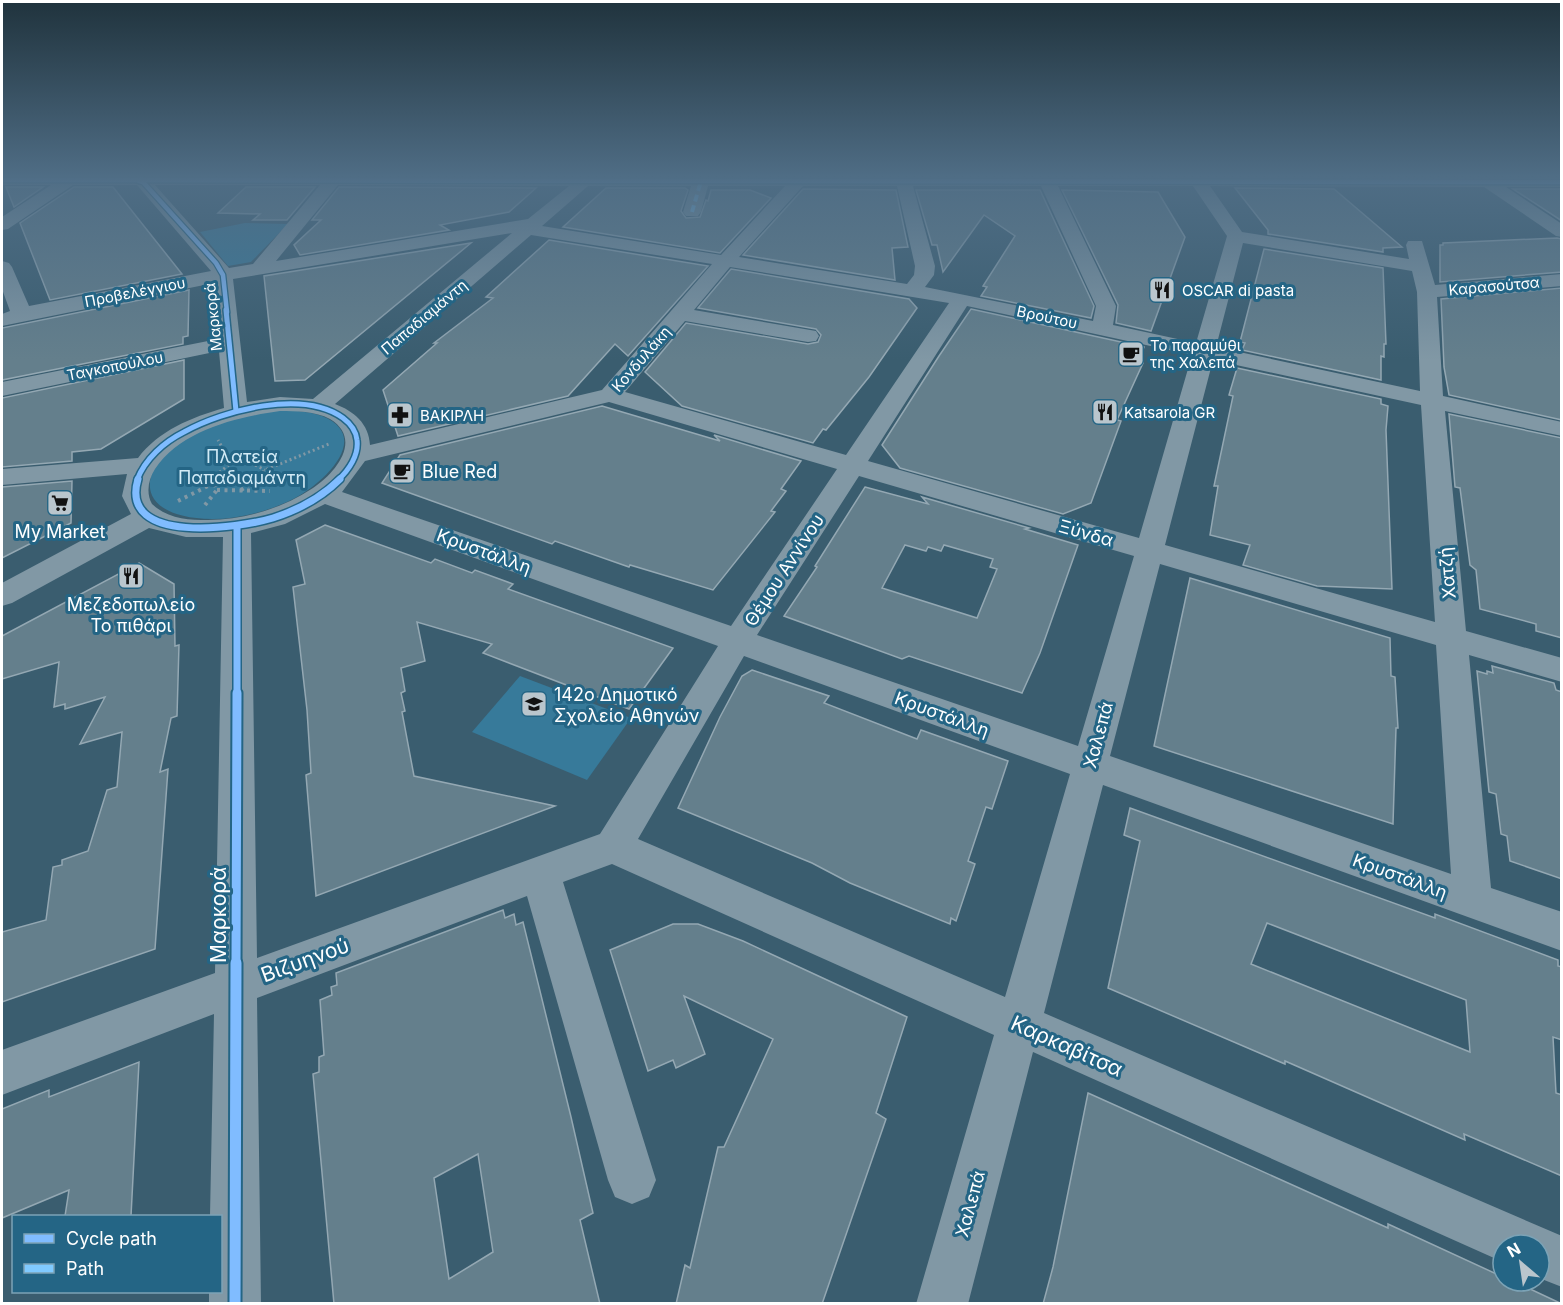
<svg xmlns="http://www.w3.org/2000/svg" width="1563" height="1305" font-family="Inter,sans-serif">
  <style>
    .green { fill: #377a9a }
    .building { fill: #647f8c; stroke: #94a8b3; stroke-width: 1.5; fill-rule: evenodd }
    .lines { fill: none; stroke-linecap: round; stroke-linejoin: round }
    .path-far1 { stroke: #8198a5; stroke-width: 3; stroke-dasharray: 2 3; stroke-linecap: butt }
    .path { stroke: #8198a5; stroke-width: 4; stroke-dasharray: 3 4.5; stroke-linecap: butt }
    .minor { fill: #8198a5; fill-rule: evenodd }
    .quiet { stroke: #80caff; stroke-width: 4; stroke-dasharray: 7 4; stroke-linecap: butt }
    .cycleway-far4-casing { stroke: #246585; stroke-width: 7 }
    .cycleway-far3-casing { stroke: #246585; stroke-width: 8 }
    .cycleway-far2-casing { stroke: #246585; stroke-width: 10 }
    .cycleway-far1-casing { stroke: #246585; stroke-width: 13 }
    .cycleway-casing { stroke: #246585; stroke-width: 15 }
    .cycleway-far4 { stroke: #80bcff; stroke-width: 4.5 }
    .cycleway-far3 { stroke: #80bcff; stroke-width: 5 }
    .cycleway-far2 { stroke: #80bcff; stroke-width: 7 }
    .cycleway-far1 { stroke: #80bcff; stroke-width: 9 }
    .cycleway { stroke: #80bcff; stroke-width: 11 }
    .labels { text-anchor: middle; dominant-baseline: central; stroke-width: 6; stroke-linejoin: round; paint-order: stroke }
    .far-street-label { font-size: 15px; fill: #fff; stroke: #246585 }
    .far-poi-label { font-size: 15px; fill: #fff; stroke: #246585; text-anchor: start }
    .park-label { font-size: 18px; fill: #d2ebf6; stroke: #246585 }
    .poi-label { font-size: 18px; fill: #fff; stroke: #246585; text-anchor: start }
    .street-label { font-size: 18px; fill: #fff; stroke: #246585 }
    .near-street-label { font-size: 21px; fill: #fff; stroke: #246585 }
  </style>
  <rect width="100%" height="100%" fill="#3a5d6f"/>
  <!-- green -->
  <g class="green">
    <polygon points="245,223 288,224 251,262 228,266 200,232"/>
    <path d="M286,410C298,411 311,412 322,416C374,437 322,484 295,498C270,511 239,519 212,519C129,518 134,463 198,431C226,417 255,413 286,410Z"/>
    <polygon points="520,676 631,718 587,780 472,732"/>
  </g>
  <!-- building -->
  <g class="building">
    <polygon points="6,187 43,187 14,207"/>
    <polygon points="74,187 113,187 182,274 50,300 20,223"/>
    <polygon points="246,187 315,187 287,220 253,220 260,214 218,213"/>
    <polygon points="339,187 536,188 509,212 440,225 449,230 300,255 294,245 321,220 312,220"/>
    <polygon points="606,188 685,188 688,190 681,211 686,218 700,217 706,200 708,201 711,190 750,190 771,198 720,253 563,227"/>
    <polygon points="1235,188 1334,189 1402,247 1383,248 1383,252 1268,234 1268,230"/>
    <polygon points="803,189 896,190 908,247 892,248 895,280 743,255"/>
    <polygon points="1513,189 1562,189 1562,221"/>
    <polygon points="916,190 1040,190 1094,306 1091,318 981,296 987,287 983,286 1015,236 984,215 943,272 937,245 932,245"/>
    <polygon points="1062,190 1158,192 1185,237 1151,331 1116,323 1118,305"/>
    <polygon points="1557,238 1562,239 1562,272 1440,282 1440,245 1443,245 1443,243"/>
    <polygon points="549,240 708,266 628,356 615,344 568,396 398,436 383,390 437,343 434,343 493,298 486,297"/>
    <polygon points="471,243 305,380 275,381 264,276"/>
    <polygon points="1264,249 1383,268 1386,344 1384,344 1384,357 1381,356 1381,380 1242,350 1245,343 1240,342"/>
    <polygon points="731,269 909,299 917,308 869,377 826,430 823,429 813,443 682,406 645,372 686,323 808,344 818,342 821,335 816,329 698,308"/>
    <polygon points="1562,288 1562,420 1449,395 1444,367 1441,299"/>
    <polygon points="189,290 188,336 183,337 183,344 2,380 2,328"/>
    <polygon points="971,309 1144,347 1138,362 1143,363 1117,420 1121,421 1091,503 1063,514 900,468 882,445 939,356"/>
    <polygon points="184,360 184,399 101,449 72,452 72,461 2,467 2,398"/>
    <polygon points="1237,368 1381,399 1381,404 1388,406 1386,430 1392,589 1317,586 1243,565 1250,545 1210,535 1218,486 1214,486 1233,396 1229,395"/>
    <polygon points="602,406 720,441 714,435 801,461 781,489 786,491 771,511 775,512 713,590 630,565 629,567 555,541 552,544 382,483 400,455"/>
    <polygon points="1449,414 1562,438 1562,638 1536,631 1536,624 1480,609 1476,570 1470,565 1460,488 1455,487"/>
    <polygon points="72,481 71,523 2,558 2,487"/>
    <path d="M865,487L928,504L922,497L1029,528L1025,529L1078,545L1040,653L1022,693L909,656L902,659L784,616L817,567L815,566ZM905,545L926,551L928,547L941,551L944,545L993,559L990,567L997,569L977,618L882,588Z"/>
    <polygon points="325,525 431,563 435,559 472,573 475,570 513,584 508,589 673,648 629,709 483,653 492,644 417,622 425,661 401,668 405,691 401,693 405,711 402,712 414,776 555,806 316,896 306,775 311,773 307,710 293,587 305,584 296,540"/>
    <polygon points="139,563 174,584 175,646 179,645 177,716 171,718 160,772 168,769 155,949 2,1002 2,932 46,920 53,867 62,865 62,860 88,851 107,790 117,787 122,732 80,744 105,697 65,709 65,704 54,707 59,662 2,679 2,636"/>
    <polygon points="1190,578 1390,638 1391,676 1395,677 1398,728 1396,728 1393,824 1154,746"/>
    <polygon points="1492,666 1554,683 1556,690 1562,692 1562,879 1510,861 1507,836 1501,834 1496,794 1489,792 1477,671 1487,674 1487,671 1493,673"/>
    <polygon points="752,670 829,696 824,703 917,739 921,730 1008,761 992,809 986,807 968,861 975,864 956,921 951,918 950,924 850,883 812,863 678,808 720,717 742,676"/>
    <path d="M1130,808L1435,918V914L1558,960V966L1562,967V1040L1553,1037L1556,1093L1562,1095V1176L1464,1134L1465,1140L1285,1061V1064L1108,988L1140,841L1124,835ZM1267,923L1466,1000L1470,1052L1251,964Z"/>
    <path d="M503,910L505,918L514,914L516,925L523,922L571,1117L593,1213L580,1220L600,1304H334L313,1074L319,1072V1057L324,1055L320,1000L332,995L331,987L337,985L336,973ZM478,1154L493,1252L449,1279L434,1178Z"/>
    <polygon points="673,924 698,924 743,941 907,1017 876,1113 886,1119 822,1304 676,1304 685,1265 690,1268 718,1147 724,1147 773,1039 684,996 705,1054 676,1068 673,1060 648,1071 610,950"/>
    <polygon points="139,1062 131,1216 65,1216 69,1190 2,1218 2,1109 49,1090 49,1097"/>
    <polygon points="1088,1093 1388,1228 1388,1224 1503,1277 1503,1281 1513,1281 1562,1304 1043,1304 1053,1267"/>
  </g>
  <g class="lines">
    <!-- path-far1 -->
    <g class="path-far1">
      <polyline points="231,463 249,462 265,470"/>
      <polyline points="214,480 215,476 231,463 218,440"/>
      <polyline points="256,480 265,470 329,444"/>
    </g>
    <!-- path -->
    <g class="path">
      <polyline points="217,490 270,491"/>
      <polyline points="241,490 258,479"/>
      <polyline points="178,501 214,483 215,479"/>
      <polyline points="205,505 217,490 214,483"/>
    </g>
    <!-- minor -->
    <path class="minor" d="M2,177H1562V187H1506L1562,224V237L1556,236L1484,187L1210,186L1242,232L1409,259L1406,245L1408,241H1422L1435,285L1562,274V286L1437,297L1443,396L1562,422V436L1445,411L1466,631L1562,658V682L1469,655L1491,888L1562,912V951L1103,785L1044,1013L1562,1236V1287L1539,1278V1245H1503V1262L1033,1052L968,1304H916L994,1035L612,864L563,882L656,1180L649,1197L632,1204L615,1197L608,1180L527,896L257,998L261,1304H209V1292H220V1216H210L214,1014L2,1095V1050L215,973L223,537H186L149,528L12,603L2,606V583L131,514L122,496L127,474L2,485V469L138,458C158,431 192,417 224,408L219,351L2,396V382L218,339L214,283L2,326V314L10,311L2,289V261L9,263L12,267L29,306L211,271L137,185H73L8,229L2,230V217L51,185H2ZM155,185H320L253,264L229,268ZM338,185L569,186L528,219L276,261ZM588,186H691L683,212L686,216H698L701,212L708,186H785L721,255L542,226ZM803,186H897L915,266L914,275L907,284L739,257ZM913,186H1041L1096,306L1093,321L925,287L934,275L935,266ZM1058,186H1193L1227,236L1196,343L1113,325L1116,306ZM512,233L313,399L280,397L247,402L233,279ZM531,235L712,264L602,390L370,445C369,424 354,411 335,404ZM1243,243L1412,271L1417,292L1420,391L1216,347ZM730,267L949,303L846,455L625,392L685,321L808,342L816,341L819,336L816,331L694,310ZM967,306L1192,355L1139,538L868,461ZM1213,360L1421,405L1435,622L1165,545ZM609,402L837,469L731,626L342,492L365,461ZM280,411C296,411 315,411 330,419C363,439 336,473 313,488C281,509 246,519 208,520C188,520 168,519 152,504C146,493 148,480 155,469C181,430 237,417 280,411ZM859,476L1134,556L1078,746L757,635ZM325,504L718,646L600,834L257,958L251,533L285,524ZM1160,564L1436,645L1451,874L1110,756ZM744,656L1070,774L1005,997L638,839Z"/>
    <!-- quiet -->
    <polyline class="quiet" points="692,212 701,181"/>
    <defs>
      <g id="cycleway-far4">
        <polyline points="141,179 139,181 143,182 216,263 223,275 227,312"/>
        <polyline points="2,180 1562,182"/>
      </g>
      <g id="cycleway-far3">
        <polyline points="226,310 236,411"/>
        <path d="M137,480C145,459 164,442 184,432C224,410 303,389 343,418C351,424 356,430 357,440C359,455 349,470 338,480"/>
      </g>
      <g id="cycleway-far2">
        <path d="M138,479C118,546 240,528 273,518C298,510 322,497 340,479"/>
        <polyline points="237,694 237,527"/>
      </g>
      <polyline id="cycleway-far1" points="236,964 237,693"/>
      <polyline id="cycleway" points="235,1304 236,963"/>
    </defs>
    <!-- cycleway-far4 casing -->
    <use href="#cycleway-far4" class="cycleway-far4-casing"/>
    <!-- cycleway-far3 casing -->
    <use href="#cycleway-far3" class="cycleway-far3-casing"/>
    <!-- cycleway-far2 casing -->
    <use href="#cycleway-far2" class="cycleway-far2-casing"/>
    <!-- cycleway-far1 casing -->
    <use href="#cycleway-far1" class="cycleway-far1-casing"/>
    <!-- cycleway casing -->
    <use href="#cycleway" class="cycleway-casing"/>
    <!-- cycleway-far4 -->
    <use href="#cycleway-far4" class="cycleway-far4"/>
    <!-- cycleway-far3 -->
    <use href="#cycleway-far3" class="cycleway-far3"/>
    <!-- cycleway-far2 -->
    <use href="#cycleway-far2" class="cycleway-far2"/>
    <!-- cycleway-far1 -->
    <use href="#cycleway-far1" class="cycleway-far1"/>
    <!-- cycleway -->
    <use href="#cycleway" class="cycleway"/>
  </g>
  <!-- sky -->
  <linearGradient id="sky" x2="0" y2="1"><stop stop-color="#20333d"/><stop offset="0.49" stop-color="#4f6d85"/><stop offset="1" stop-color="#4f6d85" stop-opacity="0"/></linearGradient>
  <rect width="1563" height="360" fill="url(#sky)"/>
  <!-- icons -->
  <defs>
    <symbol id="restaurant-square" viewBox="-11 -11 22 22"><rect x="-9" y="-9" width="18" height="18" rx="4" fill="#bac6cd" stroke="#246585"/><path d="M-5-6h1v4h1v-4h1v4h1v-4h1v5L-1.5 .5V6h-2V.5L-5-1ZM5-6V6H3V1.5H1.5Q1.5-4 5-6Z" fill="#111"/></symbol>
    <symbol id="cafe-square" viewBox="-11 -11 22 22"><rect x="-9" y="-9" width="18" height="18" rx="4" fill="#bac6cd" stroke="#246585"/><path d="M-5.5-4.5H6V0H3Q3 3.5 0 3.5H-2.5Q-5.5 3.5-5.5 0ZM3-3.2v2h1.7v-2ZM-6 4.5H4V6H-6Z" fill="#111"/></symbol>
    <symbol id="pharmacy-square" viewBox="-11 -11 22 22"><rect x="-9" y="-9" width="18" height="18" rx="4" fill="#bac6cd" stroke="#246585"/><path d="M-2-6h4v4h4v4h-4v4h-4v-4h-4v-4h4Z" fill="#111"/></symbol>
    <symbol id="supermarket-square" viewBox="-11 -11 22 22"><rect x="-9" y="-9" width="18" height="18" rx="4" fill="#bac6cd" stroke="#246585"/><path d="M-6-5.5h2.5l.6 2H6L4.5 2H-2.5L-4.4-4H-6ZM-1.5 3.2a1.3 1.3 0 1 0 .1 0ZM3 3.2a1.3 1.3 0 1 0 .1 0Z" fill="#111"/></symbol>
    <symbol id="school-square" viewBox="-11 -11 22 22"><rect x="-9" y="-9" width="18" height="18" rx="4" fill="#bac6cd" stroke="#246585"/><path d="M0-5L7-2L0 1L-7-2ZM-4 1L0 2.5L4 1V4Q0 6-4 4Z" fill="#111"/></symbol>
  </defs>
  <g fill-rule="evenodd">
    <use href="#restaurant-square" x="1147" y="275" width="30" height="30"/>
    <use href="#cafe-square" x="1116" y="339" width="30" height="30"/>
    <use href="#restaurant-square" x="1090" y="397" width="30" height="30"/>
    <use href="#pharmacy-square" x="385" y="400" width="30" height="30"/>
    <use href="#cafe-square" x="387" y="456" width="30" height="30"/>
    <use href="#supermarket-square" x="45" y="488" width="30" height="30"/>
    <use href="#restaurant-square" x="116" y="561" width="30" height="30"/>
    <use href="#school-square" x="519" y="689" width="30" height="30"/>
  </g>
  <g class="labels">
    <!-- far-street labels -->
    <g class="far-street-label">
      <text transform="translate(1494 286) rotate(-5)">Καρασούτσα</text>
      <text transform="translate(135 292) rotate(-11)">Προβελέγγιου</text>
      <text transform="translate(213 317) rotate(-96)">Μαρκορά</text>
      <text transform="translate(424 317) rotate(-40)">Παπαδιαμάντη</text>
      <text transform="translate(1047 317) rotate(12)">Βρούτου</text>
      <text transform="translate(641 359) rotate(-49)">Κονδυλάκη</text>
      <text transform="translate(115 366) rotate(-11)">Ταγκοπούλου</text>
    </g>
    <!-- far-poi labels -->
    <g class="far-poi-label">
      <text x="1182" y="290">OSCAR di pasta</text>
      <text x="1150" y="345">Το παραμύθι<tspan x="1150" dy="17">της Χαλεπά</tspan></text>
      <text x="1124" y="412">Katsarola GR</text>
      <text x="420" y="415">ΒΑΚΙΡΛΗ</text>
    </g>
    <!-- park labels -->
    <g class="park-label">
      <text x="242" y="456">Πλατεία<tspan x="242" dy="21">Παπαδιαμάντη</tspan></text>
    </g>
    <!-- poi labels -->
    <g class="poi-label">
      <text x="422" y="471">Blue Red</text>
      <text x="60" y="531" text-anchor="middle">My Market</text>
      <text x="131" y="604" text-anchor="middle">Μεζεδοπωλείο<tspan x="131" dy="21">Το πιθάρι</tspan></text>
      <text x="554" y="694">142ο Δημοτικό<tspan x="554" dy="21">Σχολείο Αθηνών</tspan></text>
    </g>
    <!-- street labels -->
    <g class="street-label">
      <text transform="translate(1086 533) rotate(16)">Ξύνδα</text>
      <text transform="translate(484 551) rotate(20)">Κρυστάλλη</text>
      <text transform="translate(784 570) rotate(-57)">Θέμου Αννίνου</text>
      <text transform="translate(1447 573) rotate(-95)">Χατζή</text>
      <text transform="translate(942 714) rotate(20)">Κρυστάλλη</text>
      <text transform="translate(1098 735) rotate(-75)">Χαλεπά</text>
      <text transform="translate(1400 876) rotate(20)">Κρυστάλλη</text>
      <text transform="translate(970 1204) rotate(-75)">Χαλεπά</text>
    </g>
    <!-- near-street labels -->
    <g class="near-street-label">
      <text transform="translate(218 915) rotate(-90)">Μαρκορά</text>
      <text transform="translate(305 960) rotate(-20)">Βιζυηνού</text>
      <text transform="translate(1067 1046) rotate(24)">Καρκαβίτσα</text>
    </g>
  </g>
  <!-- border -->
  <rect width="1563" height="1305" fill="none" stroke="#ffffff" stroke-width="6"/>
  <!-- legend -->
  <rect x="12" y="1215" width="210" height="78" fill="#246585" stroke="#7ca3b6" stroke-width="1.5"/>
  <rect x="24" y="1234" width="30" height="9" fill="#80bcff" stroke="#7ca3b6" stroke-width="1.5"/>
  <text x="66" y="1245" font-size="18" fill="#ffffff">Cycle path</text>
  <rect x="24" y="1264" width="30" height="9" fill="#80caff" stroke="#7ca3b6" stroke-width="1.5"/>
  <text x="66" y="1275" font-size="18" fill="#ffffff">Path</text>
  <!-- north arrow -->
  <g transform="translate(1521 1263) rotate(331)"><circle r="28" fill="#246585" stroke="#7ca3b6" stroke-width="1.5"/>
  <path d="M0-4.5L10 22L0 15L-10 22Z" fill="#bac6cd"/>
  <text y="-9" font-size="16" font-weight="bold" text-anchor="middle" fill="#ffffff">N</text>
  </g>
</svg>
